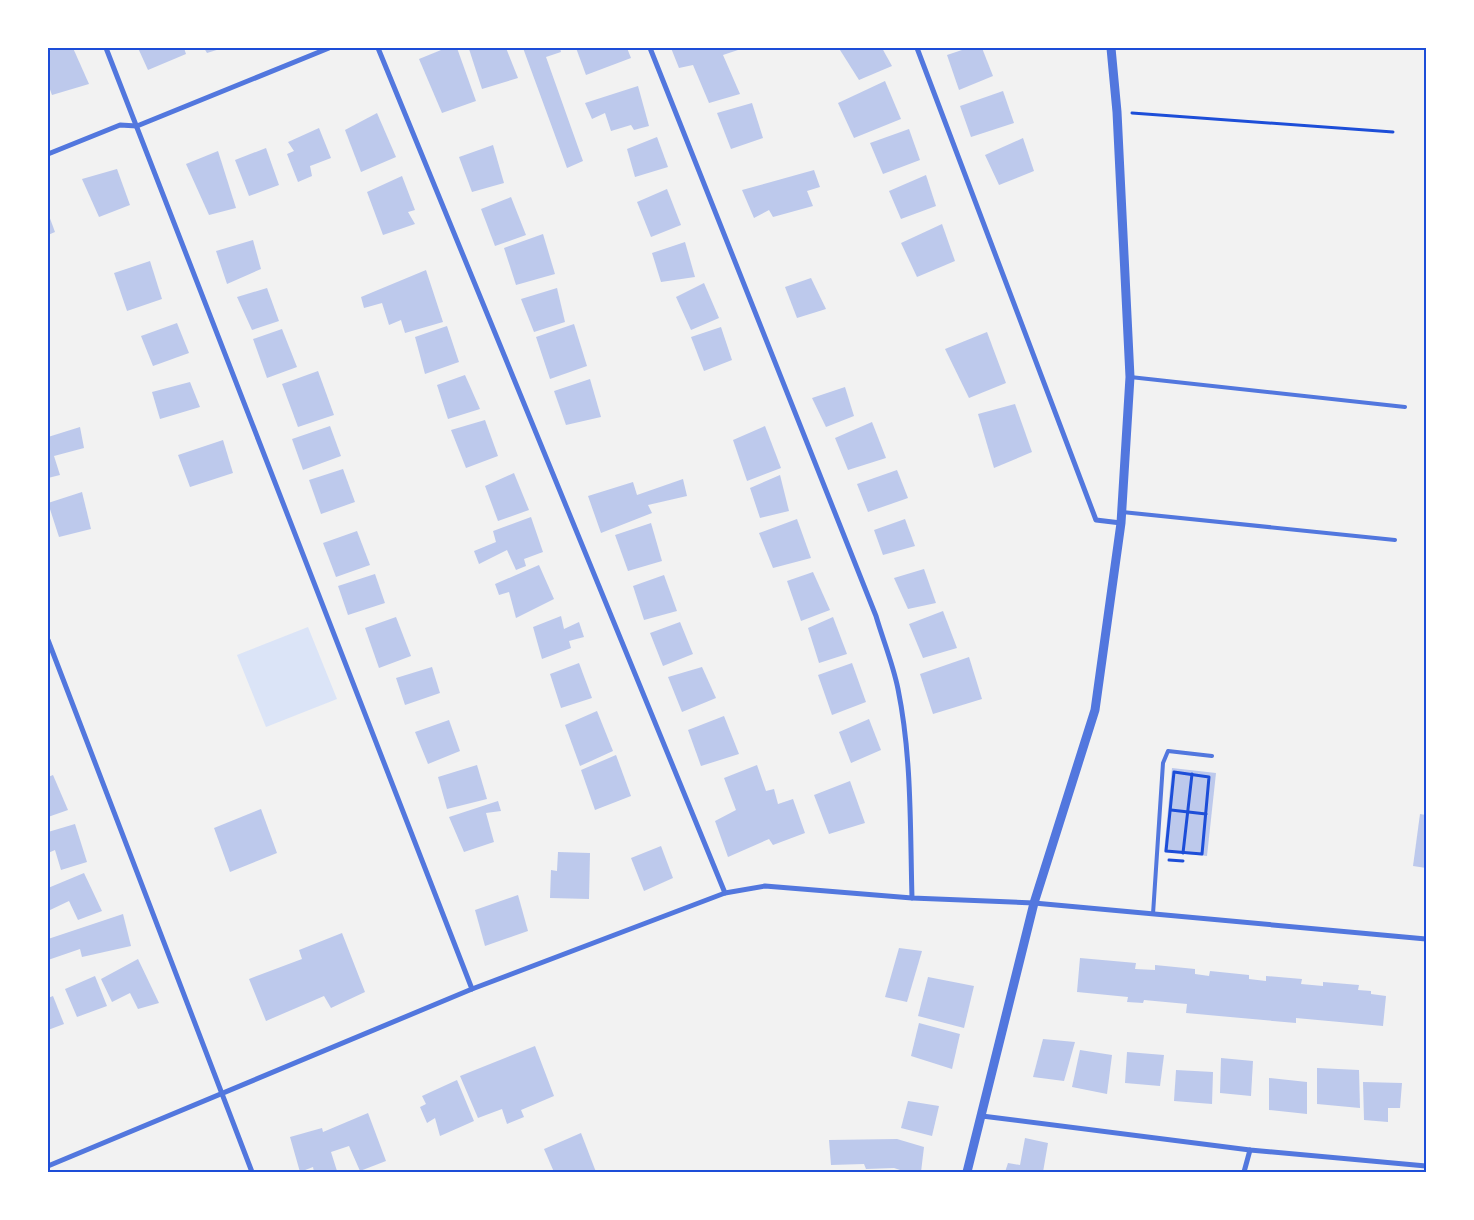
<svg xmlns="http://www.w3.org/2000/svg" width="1474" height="1220" font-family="Helvetica,sans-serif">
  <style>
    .green { fill: #dbe4f7 }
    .building { fill: #bdc9ec }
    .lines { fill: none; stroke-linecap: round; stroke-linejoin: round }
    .path { stroke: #1d4ed8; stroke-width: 3 }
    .service { stroke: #5277de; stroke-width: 4 }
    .minor { stroke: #5277de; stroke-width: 5 }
    .tertiary { stroke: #5277de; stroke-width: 9 }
    .neatline { fill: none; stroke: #1d4ed8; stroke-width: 2 }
  </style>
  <rect width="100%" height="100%" fill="#f2f2f2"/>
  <!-- green -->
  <polygon class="green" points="308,627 337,699 266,727 237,655"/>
  <!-- building -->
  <g class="building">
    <polygon points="57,48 73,48 89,84 52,95 48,84 48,51"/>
    <polygon points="138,48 184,48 186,54 148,70"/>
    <polygon points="204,48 223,48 207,53"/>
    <polygon points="446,48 457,48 476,101 442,113 419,59"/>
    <polygon points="474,48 506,48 518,78 482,89 469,49"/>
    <polygon points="523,48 560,48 561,52 546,57 583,161 567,168"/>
    <polygon points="576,48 627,48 631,58 586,75"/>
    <polygon points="671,48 744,48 723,55 740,94 709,103 693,65 679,68"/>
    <polygon points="846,48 882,48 892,66 859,80 840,50"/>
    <polygon points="968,48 982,48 993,76 959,90 947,55"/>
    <polygon points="885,81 901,119 854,138 838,103"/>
    <polygon points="638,86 649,126 634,130 631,125 611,131 605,113 592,119 585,103"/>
    <polygon points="1003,91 1014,123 971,137 960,106"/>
    <polygon points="752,103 763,138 731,149 717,113"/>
    <polygon points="377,113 396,157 361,172 345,130"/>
    <polygon points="319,128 331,158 310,166 312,176 298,182 287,154 294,151 288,142"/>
    <polygon points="909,129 920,160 883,174 870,143"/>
    <polygon points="657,137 668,167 635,177 627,149"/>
    <polygon points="1023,138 1034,171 999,185 985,155"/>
    <polygon points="493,145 504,183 472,192 459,157"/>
    <polygon points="266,148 279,185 249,196 235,160"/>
    <polygon points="218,151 236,208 209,215 186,164"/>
    <polygon points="117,169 130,205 99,217 82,179"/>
    <polygon points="814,170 820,187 807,191 813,206 773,217 769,210 754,218 742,190"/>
    <polygon points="926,175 936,206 901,219 889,191"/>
    <polygon points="402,176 415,210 408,212 415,224 383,235 367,192"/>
    <polygon points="667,189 681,225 651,237 637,202"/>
    <polygon points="511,197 526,235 495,246 481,209"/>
    <polygon points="48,213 55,232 48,235"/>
    <polygon points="942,224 955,261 917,277 901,243"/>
    <polygon points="543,234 555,274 516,285 504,248"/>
    <polygon points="253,240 261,269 227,284 216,251"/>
    <polygon points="685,242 695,277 661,282 652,253"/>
    <polygon points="150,261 162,299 127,311 114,273"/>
    <polygon points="426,270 443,322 405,333 401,320 389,325 382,303 364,308 361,297"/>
    <polygon points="811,278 826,309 797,318 785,287"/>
    <polygon points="704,283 719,318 691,330 676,297"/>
    <polygon points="267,288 279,321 252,330 237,297"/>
    <polygon points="557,288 565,322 534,332 521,299"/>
    <polygon points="177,323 189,353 153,366 141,336"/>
    <polygon points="574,324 587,366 550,379 536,337"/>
    <polygon points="447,326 459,362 425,374 415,337"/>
    <polygon points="721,327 732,360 704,371 691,337"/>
    <polygon points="282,329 297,367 267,378 253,339"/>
    <polygon points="987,332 1006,383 969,398 945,349"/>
    <polygon points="318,371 334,415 298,427 282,384"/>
    <polygon points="465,375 480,409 448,419 437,385"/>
    <polygon points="590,379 601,417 566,425 554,391"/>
    <polygon points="190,382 200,407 160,419 152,392"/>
    <polygon points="845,387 854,416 826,427 812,398"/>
    <polygon points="1015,404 1032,452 994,468 978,414"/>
    <polygon points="485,420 498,456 466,468 451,430"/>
    <polygon points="872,422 886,458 848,470 835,438"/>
    <polygon points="330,426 341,456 303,470 292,439"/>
    <polygon points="765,426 781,468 747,481 733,440"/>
    <polygon points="80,427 84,448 54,456 60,475 48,478 48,437"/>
    <polygon points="223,440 233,473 190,487 178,455"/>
    <polygon points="343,469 355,502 321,514 309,480"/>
    <polygon points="897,470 908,498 868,512 857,484"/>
    <polygon points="514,473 529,510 498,521 485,486"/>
    <polygon points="780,475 789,511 760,518 750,488"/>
    <polygon points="683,479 687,496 648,505 652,513 601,533 588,496 633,482 637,495"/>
    <polygon points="82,492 91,529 59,537 48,503"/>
    <polygon points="531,517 543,552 524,559 526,566 516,570 507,550 479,564 474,551 496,542 493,531"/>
    <polygon points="797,519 811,558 773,568 759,533"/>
    <polygon points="905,519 915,546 883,555 874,530"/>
    <polygon points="651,523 662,561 628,571 615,535"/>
    <polygon points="357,531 370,565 336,577 323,543"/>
    <polygon points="539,565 554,599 516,618 509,592 499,595 495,584"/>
    <polygon points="924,569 936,603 908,609 894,578"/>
    <polygon points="813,572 830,610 801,621 787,581"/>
    <polygon points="375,574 385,603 348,615 338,586"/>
    <polygon points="664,575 677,611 644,620 633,586"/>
    <polygon points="943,611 957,648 923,658 909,624"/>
    <polygon points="561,616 564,629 579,622 584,637 569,641 571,648 542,659 533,627"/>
    <polygon points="396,617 411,656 379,668 365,628"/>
    <polygon points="833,617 847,654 819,663 808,628"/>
    <polygon points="680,622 693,654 663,666 650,633"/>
    <polygon points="969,657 982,699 933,714 920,674"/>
    <polygon points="579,663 592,698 561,708 550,674"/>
    <polygon points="852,663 866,702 832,715 818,675"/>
    <polygon points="432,667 440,693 405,705 396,678"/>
    <polygon points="702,667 716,698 682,712 668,677"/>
    <polygon points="597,711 613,751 580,766 565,725"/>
    <polygon points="724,716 739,754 701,766 688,730"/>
    <polygon points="869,719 881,750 851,763 839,732"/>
    <polygon points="449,720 460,751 428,764 415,732"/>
    <polygon points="616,755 631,796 595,810 581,770"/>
    <polygon points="477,765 487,799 447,809 438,777"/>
    <polygon points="757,765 766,791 774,789 778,804 793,799 805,833 773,845 769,839 728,857 715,821 736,810 724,778"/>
    <polygon points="1172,768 1216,773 1207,856 1164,852"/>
    <polygon points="53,775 68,810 48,817 48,777"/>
    <polygon points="850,781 865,823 829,834 814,795"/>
    <polygon points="498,801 501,811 486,813 494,842 464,852 449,817"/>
    <polygon points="261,809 277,853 230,872 214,828"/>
    <polygon points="1420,814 1426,815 1426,868 1413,866"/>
    <polygon points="75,824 87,862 61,870 55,850 48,853 48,832"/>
    <polygon points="661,846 673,878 644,891 631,858"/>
    <polygon points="558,852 590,853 589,899 550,898 551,870 557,871"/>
    <polygon points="84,873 102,911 78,920 69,901 48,911 48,888"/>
    <polygon points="518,895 528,931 485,946 475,910"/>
    <polygon points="123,914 131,946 82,957 80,949 48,960 48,939"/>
    <polygon points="342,933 365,992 331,1008 324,996 266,1021 249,979 302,959 299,950"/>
    <polygon points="899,948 922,951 907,1002 885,997"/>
    <polygon points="1080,958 1136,963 1135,969 1155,970 1155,965 1195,969 1195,974 1209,976 1210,971 1249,975 1249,979 1266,981 1266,976 1302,979 1301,984 1323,986 1323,982 1359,985 1358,990 1371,991 1371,994 1386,996 1383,1026 1296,1018 1296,1023 1186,1013 1187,1004 1144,1000 1143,1003 1127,1002 1128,997 1077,992"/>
    <polygon points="138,959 159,1003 138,1009 130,993 112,1002 101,979"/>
    <polygon points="95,976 107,1006 77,1017 65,989"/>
    <polygon points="928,977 974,986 964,1028 918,1016"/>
    <polygon points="53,996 64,1024 48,1030 48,998"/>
    <polygon points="919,1023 960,1034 952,1069 911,1056"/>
    <polygon points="1043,1039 1075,1042 1064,1081 1033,1077"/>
    <polygon points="535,1046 554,1096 521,1110 524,1117 507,1124 502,1109 478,1118 460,1076"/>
    <polygon points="1080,1050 1112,1055 1107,1094 1072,1087"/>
    <polygon points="1127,1052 1164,1055 1160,1086 1125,1083"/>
    <polygon points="1221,1058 1253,1061 1251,1096 1220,1093"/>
    <polygon points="1317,1068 1359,1070 1360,1108 1317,1104"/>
    <polygon points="1176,1070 1213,1072 1212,1104 1174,1101"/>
    <polygon points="1269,1078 1307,1082 1307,1114 1269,1110"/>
    <polygon points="457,1080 474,1121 440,1136 435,1118 427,1123 420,1107 426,1104 422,1096"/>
    <polygon points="1363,1082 1402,1083 1400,1108 1388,1108 1388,1122 1364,1120"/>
    <polygon points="908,1101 939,1106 932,1136 901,1128"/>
    <polygon points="368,1113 386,1161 360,1171 349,1146 331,1152 337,1171 314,1172 313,1167 300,1172 290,1137 322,1128 323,1132"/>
    <polygon points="581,1133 596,1172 554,1172 544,1149"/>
    <polygon points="1025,1138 1048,1143 1043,1172 1005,1172 1008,1163 1020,1165"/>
    <polygon points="897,1139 924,1147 921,1172 906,1172 894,1168 866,1169 864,1164 831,1165 829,1140"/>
  </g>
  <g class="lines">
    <!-- path -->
    <g class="path">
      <polyline points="1132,113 1393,132"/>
      <polygon points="1174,772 1209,777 1202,854 1166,851"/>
      <polyline points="1171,810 1206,814"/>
      <polyline points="1183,853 1192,774"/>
      <polyline points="1169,860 1183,861"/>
    </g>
    <!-- service -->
    <g class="service">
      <polyline points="1130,377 1405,407"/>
      <polyline points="1122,512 1395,540"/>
      <polyline points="1153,914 1163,763 1168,751 1212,756"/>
    </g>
    <!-- minor -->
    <g class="minor">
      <polyline points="106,48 472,989"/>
      <polyline points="378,48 725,893"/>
      <path d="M650,48L876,616C883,640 893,664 898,689C912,758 910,828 912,898"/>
      <polyline points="917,48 1096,520 1121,523"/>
      <polyline points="48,154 120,125 137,126 329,48"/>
      <polyline points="48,640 252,1172"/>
      <polyline points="982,1116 1250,1150 1426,1166"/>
      <polyline points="48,1166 472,989 725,893 765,886 912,898 1034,903 1426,939"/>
      <polyline points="1244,1172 1250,1150"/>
    </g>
    <!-- tertiary -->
    <polyline class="tertiary" points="967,1172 1034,903 1095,710 1121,523 1130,377 1117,112 1111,48"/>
  </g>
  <!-- border -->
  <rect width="1474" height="1220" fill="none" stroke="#ffffff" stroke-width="98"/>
  <rect x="49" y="49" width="1376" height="1122" class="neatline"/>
</svg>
